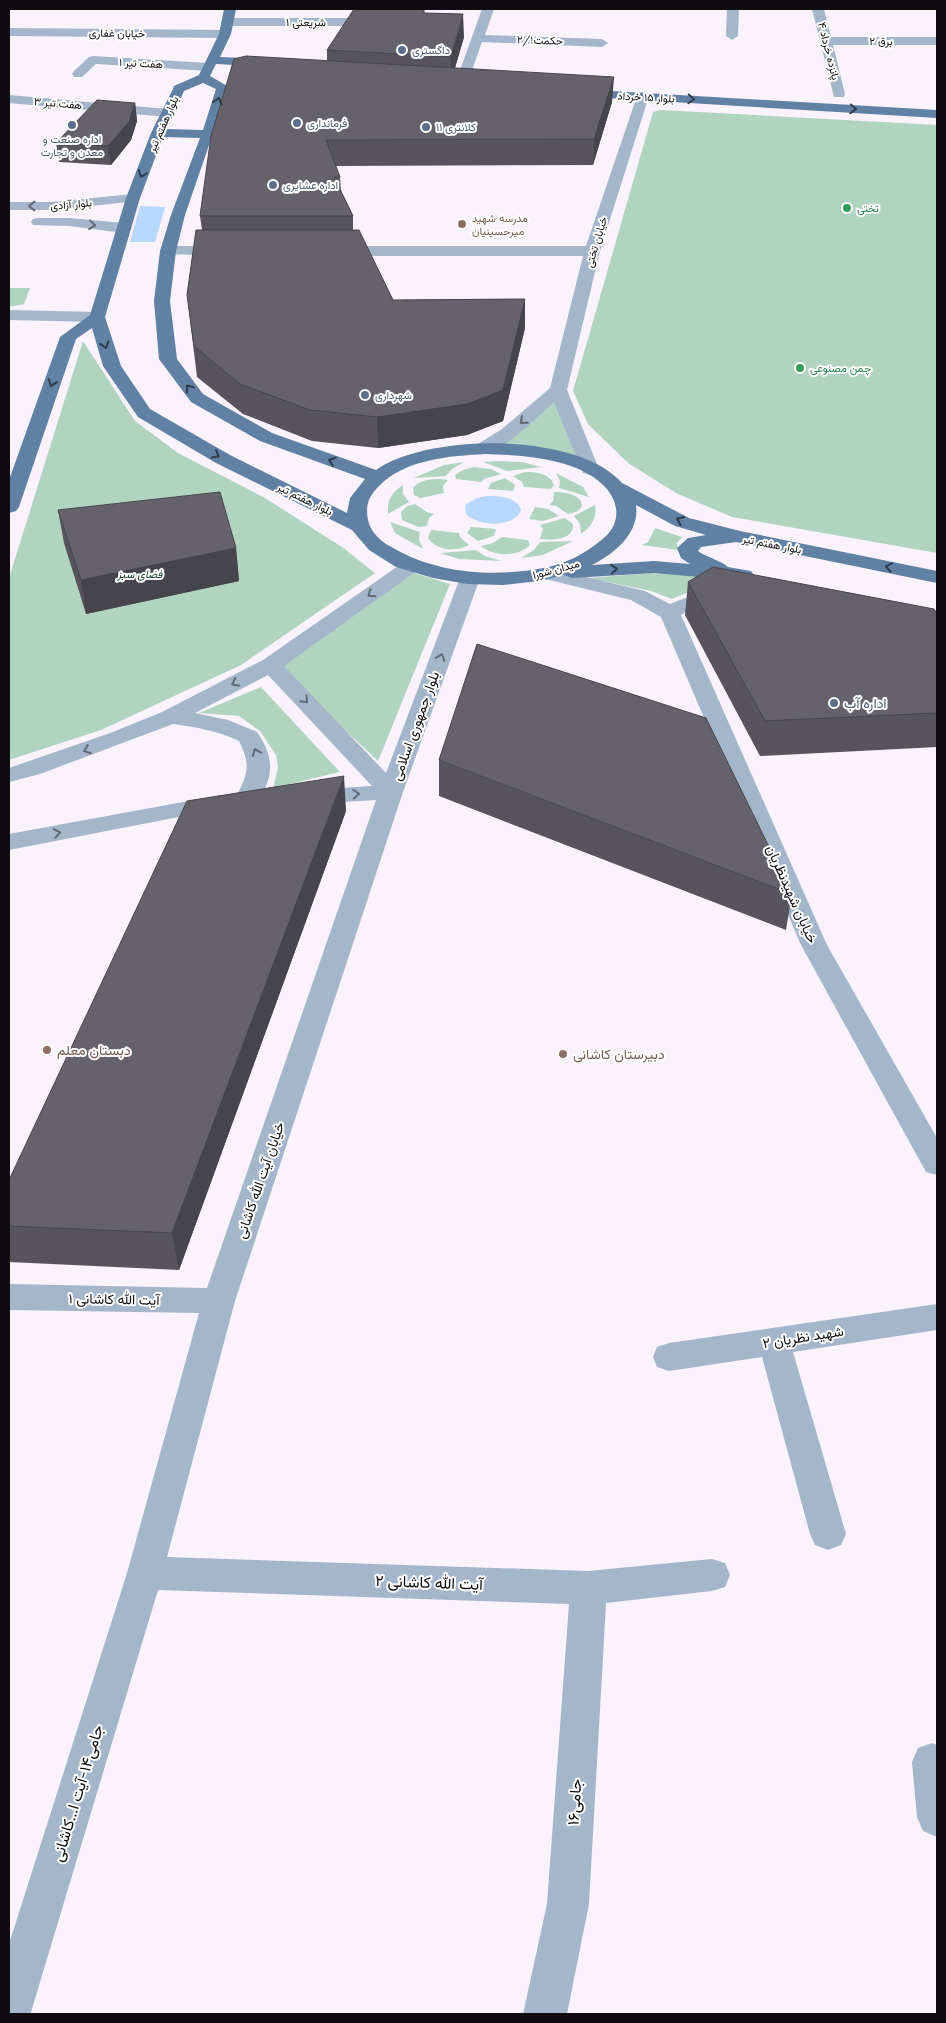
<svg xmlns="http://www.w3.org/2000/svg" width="946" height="2023" font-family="Lora,Vazirmatn,serif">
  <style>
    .green { fill: #b0d4c0 }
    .water { fill: #b8d7fd }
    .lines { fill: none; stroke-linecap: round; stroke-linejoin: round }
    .minor { fill: #a4b6ca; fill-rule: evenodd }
    .major { fill: #6081a4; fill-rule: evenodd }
    .wall { fill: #57545d }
    .shaded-wall { fill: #47454c }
    .building { fill: #65626c; stroke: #47454c }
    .oneway { stroke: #2f3b4b }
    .oneway2 { stroke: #616a76 }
    .service-dot { fill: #5c6f8a; stroke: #fff; stroke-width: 2 }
    .leisure-dot { fill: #2e9e5b; stroke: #fff; stroke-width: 2 }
    .education-dot { fill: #8d6e63; stroke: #fff; stroke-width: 2 }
    .labels { text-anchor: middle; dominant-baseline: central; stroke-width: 4; stroke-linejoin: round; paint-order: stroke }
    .far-street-label { font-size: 11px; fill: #0f0c10; stroke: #fff }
    .far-service-label { font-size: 11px; fill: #4e5e75; stroke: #fff; text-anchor: start }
    .far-leisure-label { font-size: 11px; fill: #27864d; stroke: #fff; text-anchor: start }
    .far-education-label { font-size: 11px; fill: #785e54; stroke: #fff; text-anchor: start }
    .far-park-label { font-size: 11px; font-style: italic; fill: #0c3e29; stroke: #fff }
    .service-label { font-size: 14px; fill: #4e5e75; stroke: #fff; text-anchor: start }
    .street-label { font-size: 14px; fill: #0f0c10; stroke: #fff }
    .education-label { font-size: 14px; fill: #785e54; stroke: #fff; text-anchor: start }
    .near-street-label { font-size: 16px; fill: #0f0c10; stroke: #fff }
  </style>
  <rect width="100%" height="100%" fill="#faf2fc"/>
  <!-- green -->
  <g class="green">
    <polygon points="661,110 937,125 937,553 732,517 676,493 628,463 588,424 573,391 653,112"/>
    <polygon points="9,288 30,288 24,304 9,307"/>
    <polygon points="83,341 135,421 178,453 265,498 342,547 375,573 241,665 101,730 9,760 9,578"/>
    <polygon points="557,395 584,464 492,445"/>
    <polygon points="497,461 522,462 541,467 507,471 483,462"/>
    <polygon points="464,462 452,469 446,476 414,478 444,465"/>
    <polygon points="474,467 491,469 501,474 484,479 481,482 456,479 455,475 463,470"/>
    <path d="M525,472C536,472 550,473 554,485L551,489L524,487L522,482L513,476Z"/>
    <polygon points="556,473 583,487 589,497 559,488 560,481"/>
    <polygon points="505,478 515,485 513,491 488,489 491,483"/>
    <path d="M440,479L448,480L443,486L444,493L421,498L414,495L413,488C419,480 430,479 440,479Z"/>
    <path d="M403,485V494L409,502L388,514C387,500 391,493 403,485Z"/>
    <path d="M554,492C564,492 574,493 581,501L582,507L576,512L568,514L556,506L549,505L553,501Z"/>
    <polygon points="415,504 427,512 434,514 429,518 427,526 418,527 402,520 401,512 407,506"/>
    <path d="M595,505C597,518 592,526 581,534L580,524L574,516Z"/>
    <polygon points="535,507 548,509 559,516 543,521 529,519"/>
    <path d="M565,518L573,524C574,541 551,540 540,539L543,529L540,525Z"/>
    <polygon points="390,522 420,532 419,539 423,549 395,533"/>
    <polygon points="471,527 496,529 494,536 478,541 467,533"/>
    <polygon points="655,528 682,537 677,543 678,550 642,545 648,542"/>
    <path d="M431,530L459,533L460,537L469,545C457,552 436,551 428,538Z"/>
    <path d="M502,537L528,540L530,545C518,557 494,557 481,546L493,543Z"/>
    <polygon points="573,541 543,555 521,558 534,550 540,542"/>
    <polygon points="476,550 485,556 502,561 459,559 440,553"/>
    <polygon points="401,569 450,584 378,761 279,668"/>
    <polygon points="652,573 725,577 672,599 651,591 588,578"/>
    <polygon points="261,687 340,772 273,788 278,767 276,755 260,731 239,716 199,713"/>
  </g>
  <!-- water -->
  <g class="water">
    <polygon points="140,206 165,207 155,242 130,242"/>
    <path d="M486,496C499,496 514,496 521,509L520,513C509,528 479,526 466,514L465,505L477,498Z"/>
  </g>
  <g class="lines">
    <!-- minor -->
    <g class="minor">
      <polygon points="373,9 385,9 372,24 368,26 227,26 221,22 227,18 365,18"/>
      <polygon points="482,9 494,9 485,35 602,39 608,43 602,47 482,42 471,73 465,77 461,76 459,73"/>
      <polygon points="727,9 739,9 738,36 732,40 726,36"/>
      <polygon points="812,9 824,9 831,37 937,37 937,45 833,45 845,94 844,97 834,97"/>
      <polygon points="9,28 225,30 231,34 225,38 9,36"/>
      <polygon points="93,56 208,63 214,67 208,71 96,64 82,77 74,77 72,74 74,71 89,57"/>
      <path d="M643,92L649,96L600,251L567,390L599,469L597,473L590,475L583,473L581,469L554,402C538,416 500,457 478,452L476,448L478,444L502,429L550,388L583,256H331L326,254L323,251L326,248L331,246H586L637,96Z"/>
      <polygon points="9,95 167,109 174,113 167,117 9,103"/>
      <polygon points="133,194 138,195 140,198 138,201 52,210 9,210 9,202 52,202"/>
      <polygon points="38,218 69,218 124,223 129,225 132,228 129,231 124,233 69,226 33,225 31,222 33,219"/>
      <polygon points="168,246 231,246 236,248 239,251 236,254 231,256 163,254 160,251 163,248"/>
      <polygon points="9,310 97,312 103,314 105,317 103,320 97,322 9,320"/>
      <path d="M411,560L418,562L421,566L418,570L284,666L386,773L460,578L463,574L470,572L477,574L480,578L403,792L235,1301L167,1557L588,1571L712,1559L725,1563L730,1575L725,1587L712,1591L606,1603L589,1904L567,2014H523L547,1904L569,1604L158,1590L31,2012L30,2014H9V1944L127,1573L199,1313L9,1310V1284L207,1288L376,800L309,804L300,802L297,797L300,792L309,790L372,786L268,675L195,713L228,720L257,732C275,758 274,777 257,802L248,804L239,802L236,797C248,774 251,765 239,741C218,731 196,727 173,724L40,774L9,782V768L113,732L162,712L263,660L404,562Z"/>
      <polygon points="548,568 645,591 670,604 685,598 692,600 696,604 692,608 681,615 827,945 937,1138 937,1175 926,1172 801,945 661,617 631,600 541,578 538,574 541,570"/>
      <polygon points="221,795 230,797 233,802 230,807 9,850 9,834"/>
      <polygon points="937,1304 937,1330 793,1352 846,1534 841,1545 828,1550 815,1545 810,1534 762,1357 669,1371 657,1367 653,1357 657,1347 669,1343"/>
      <polygon points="932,1743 937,1745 937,1837 923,1831 917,1817 912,1762 918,1748"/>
    </g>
    <!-- major -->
    <g class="major">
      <path d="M224,9H236L231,34L220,57L272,59L278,63L272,67L216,64L210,76L229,87L185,215L176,251L170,301L177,359L203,394L272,433L376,470C429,433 578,432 622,483L689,518L740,531L937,571V583L736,542L701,547L698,551C706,557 722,561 728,567L751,571L754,575L751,579L744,581L654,573L572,578L564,575L539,581L503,585L467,584L433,578L396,567L369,550L352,530L216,463L138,417L103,366L92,328L76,339L19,507L16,511L9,513V480L60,337L90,315L126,198L151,133L173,89L174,86L199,75L219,34ZM203,83L216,89L203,130L167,129L184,91ZM163,137L200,138L171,215L160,251L154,301L159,359L191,402L260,441L365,479L350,498L347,513L230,455L150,409L121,366L105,317L140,198ZM485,454C521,455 580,458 606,488C619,503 621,522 605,537C586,554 564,565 538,569C491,577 437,573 395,549C383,543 371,534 368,520C365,505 369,496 379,486C405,459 450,456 485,454ZM636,505L675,526L706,535L688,538L677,548L681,558L690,564L654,561L592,565C614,554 640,533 636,505Z"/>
      <polygon points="577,89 937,110 937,118 572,96 571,93 572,90"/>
    </g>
  </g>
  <!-- wall -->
  <g class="wall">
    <polygon points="424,13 464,37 455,68 612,102 593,165 336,166 340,177 341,191 353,216 353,230 393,300 525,299 525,328 503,421 467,435 378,448 312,441 243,414 197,377 187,295 202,230 200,216 327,61 327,50"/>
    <polygon points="135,103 137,121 131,140 111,165 59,162 56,143"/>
    <polygon points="58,510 236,548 239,581 86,614 64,543"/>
    <polygon points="688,582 937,614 937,747 760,756 685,615"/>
    <polygon points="439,760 792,894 786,930 439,796"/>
    <polygon points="346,811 179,1270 9,1262 9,1180"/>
  </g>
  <!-- shaded-wall -->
  <g class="shaded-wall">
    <polygon points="463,14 464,37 451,81 451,57"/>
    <polygon points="614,77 612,102 593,165 594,139"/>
    <polygon points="135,103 137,121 131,140 111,165 108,146"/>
    <polygon points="525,299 525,328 503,421 467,435 378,448 377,417"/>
    <polygon points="236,548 239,581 86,614 81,580"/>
    <polygon points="344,776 346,811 179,1270 172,1233"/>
  </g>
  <!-- building -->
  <g class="building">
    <polygon points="354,9 424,9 424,13 463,14 451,57 327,50"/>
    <polygon points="246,56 614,77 594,139 326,140 340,177 334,177 353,216 200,216 211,136 234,59"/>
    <polygon points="97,100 135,103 129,122 108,146 56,143"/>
    <polygon points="196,230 359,230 393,300 525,299 503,390 467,404 377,417 310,410 240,384 194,346 187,295"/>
    <polygon points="220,492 236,548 81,580 58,510"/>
    <polygon points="713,567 934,609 937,614 937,713 765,721 688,582"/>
    <polygon points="477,644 706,718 792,894 439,760"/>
    <polygon points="344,776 172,1233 9,1226 9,1180 187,801"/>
  </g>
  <!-- one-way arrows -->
  <defs><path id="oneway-chevron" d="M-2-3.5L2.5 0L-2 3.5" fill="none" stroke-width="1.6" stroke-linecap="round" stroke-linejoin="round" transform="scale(1.25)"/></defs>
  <g class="oneway">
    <use href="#oneway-chevron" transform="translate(691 99) rotate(3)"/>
    <use href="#oneway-chevron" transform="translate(218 101) rotate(-73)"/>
    <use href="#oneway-chevron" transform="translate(853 109) rotate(3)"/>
    <use href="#oneway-chevron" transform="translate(142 174) rotate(111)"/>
    <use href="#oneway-chevron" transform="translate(105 345) rotate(73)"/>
    <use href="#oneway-chevron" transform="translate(52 383) rotate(109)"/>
    <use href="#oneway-chevron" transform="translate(189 388) rotate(-127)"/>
    <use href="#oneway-chevron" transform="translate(216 455) rotate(30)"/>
    <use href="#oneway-chevron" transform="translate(332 461) rotate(-161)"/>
    <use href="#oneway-chevron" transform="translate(680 520) rotate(-156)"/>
    <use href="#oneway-chevron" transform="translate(889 567) rotate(-169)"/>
    <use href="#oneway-chevron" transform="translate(614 569) rotate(-4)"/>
  </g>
  <g class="oneway2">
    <use href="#oneway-chevron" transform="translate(32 206) rotate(-179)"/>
    <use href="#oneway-chevron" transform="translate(92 225) rotate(6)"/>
    <use href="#oneway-chevron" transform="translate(523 421) rotate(139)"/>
    <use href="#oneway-chevron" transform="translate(371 594) rotate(145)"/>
    <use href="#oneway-chevron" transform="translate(441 657) rotate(-70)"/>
    <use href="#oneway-chevron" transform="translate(235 683) rotate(153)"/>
    <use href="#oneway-chevron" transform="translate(305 700) rotate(47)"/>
    <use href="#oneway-chevron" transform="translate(87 750) rotate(160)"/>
    <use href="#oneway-chevron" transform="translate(256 752) rotate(-113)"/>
    <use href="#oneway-chevron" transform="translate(356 794) rotate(-3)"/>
    <use href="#oneway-chevron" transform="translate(57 833) rotate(-10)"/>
  </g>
  <!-- markers -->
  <g class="service-dot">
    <circle cx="402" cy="50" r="5"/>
    <circle cx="297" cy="123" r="5"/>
    <circle cx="72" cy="125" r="5"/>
    <circle cx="426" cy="127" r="5"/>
    <circle cx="273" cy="185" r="5"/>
    <circle cx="365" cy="395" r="5"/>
    <circle cx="834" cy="703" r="5"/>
  </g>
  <g class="leisure-dot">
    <circle cx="847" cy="208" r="5"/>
    <circle cx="800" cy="368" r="5"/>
  </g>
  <g class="education-dot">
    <circle cx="462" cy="224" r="5"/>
    <circle cx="47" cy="1050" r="5"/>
    <circle cx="563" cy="1054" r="5"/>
  </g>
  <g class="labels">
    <!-- far-street labels -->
    <g class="far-street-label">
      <text x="306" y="22">شریعتی ۱</text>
      <text transform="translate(117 33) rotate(1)">خیابان غفاری</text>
      <text transform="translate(540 40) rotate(2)">حکمت۲/۱</text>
      <text x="881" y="41">برق ۲</text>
      <text transform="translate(829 51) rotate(76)">پانزده خرداد ۴</text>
      <text transform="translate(141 63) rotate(3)">هفت تیر ۱</text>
      <text transform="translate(646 97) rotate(3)">بلوار ۱۵ خرداد</text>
      <text transform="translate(58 103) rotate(5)">هفت تیر ۳</text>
      <text transform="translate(163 124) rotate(-66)">بلوار هفتم تیر</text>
      <text transform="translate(71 204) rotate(-5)">بلوار آزادی</text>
      <text transform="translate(596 242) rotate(-73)">خیابان تختی</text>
      <text transform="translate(305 499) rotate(26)">بلوار هفتم تیر</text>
      <text transform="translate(772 544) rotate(11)">بلوار هفتم تیر</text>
      <text transform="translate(556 569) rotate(-15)">میدان شورا</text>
    </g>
    <!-- far-service labels -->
    <g class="far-service-label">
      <text x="412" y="50">داگستری</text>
      <text x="307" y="123">فرمانداری</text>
      <text x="436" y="127">کلانتری ۱۱</text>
      <text x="72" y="139" text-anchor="middle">اداره صنعت و<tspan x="72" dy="13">معدن و تجارت</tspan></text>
      <text x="283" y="185">اداره عشایری</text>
      <text x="375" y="395">شهرداری</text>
    </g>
    <!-- far-leisure labels -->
    <g class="far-leisure-label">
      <text x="857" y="208">تختی</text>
      <text x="810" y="368">چمن مصنوعی</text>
    </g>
    <!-- far-education labels -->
    <g class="far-education-label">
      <text x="472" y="218">مدرسه شهید<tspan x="472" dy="13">میرحسینیان</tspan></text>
    </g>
    <!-- far-park labels -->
    <g class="far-park-label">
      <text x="140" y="574">فضای سبز</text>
    </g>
    <!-- service labels -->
    <g class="service-label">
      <text x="844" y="703">اداره آب</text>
    </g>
    <!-- street labels -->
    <g class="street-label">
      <text transform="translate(415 726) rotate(-70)">بلوار جمهوری اسلامی</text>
      <text transform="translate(792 894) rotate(66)">خیابان شهیدنظریان</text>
      <text transform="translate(260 1180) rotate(-71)">خیابان آیت الله کاشانی</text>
      <text transform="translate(114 1299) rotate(1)">آیت الله کاشانی ۱</text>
      <text transform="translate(803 1337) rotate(-9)">شهید نظریان ۲</text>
    </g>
    <!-- education labels -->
    <g class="education-label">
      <text x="57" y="1050">دبستان معلم</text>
      <text x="573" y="1054">دبیرستان کاشانی</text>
    </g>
    <!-- near-street labels -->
    <g class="near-street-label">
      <text transform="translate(429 1582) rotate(2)">آیت الله کاشانی ۲</text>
      <text transform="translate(77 1793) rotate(-73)">جامی۱۴-آیت ا...کاشانی</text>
      <text transform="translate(574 1802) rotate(-86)">جامی۱۶</text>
    </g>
  </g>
  <!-- border -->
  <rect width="946" height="2023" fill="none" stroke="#0f0c10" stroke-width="20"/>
</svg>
